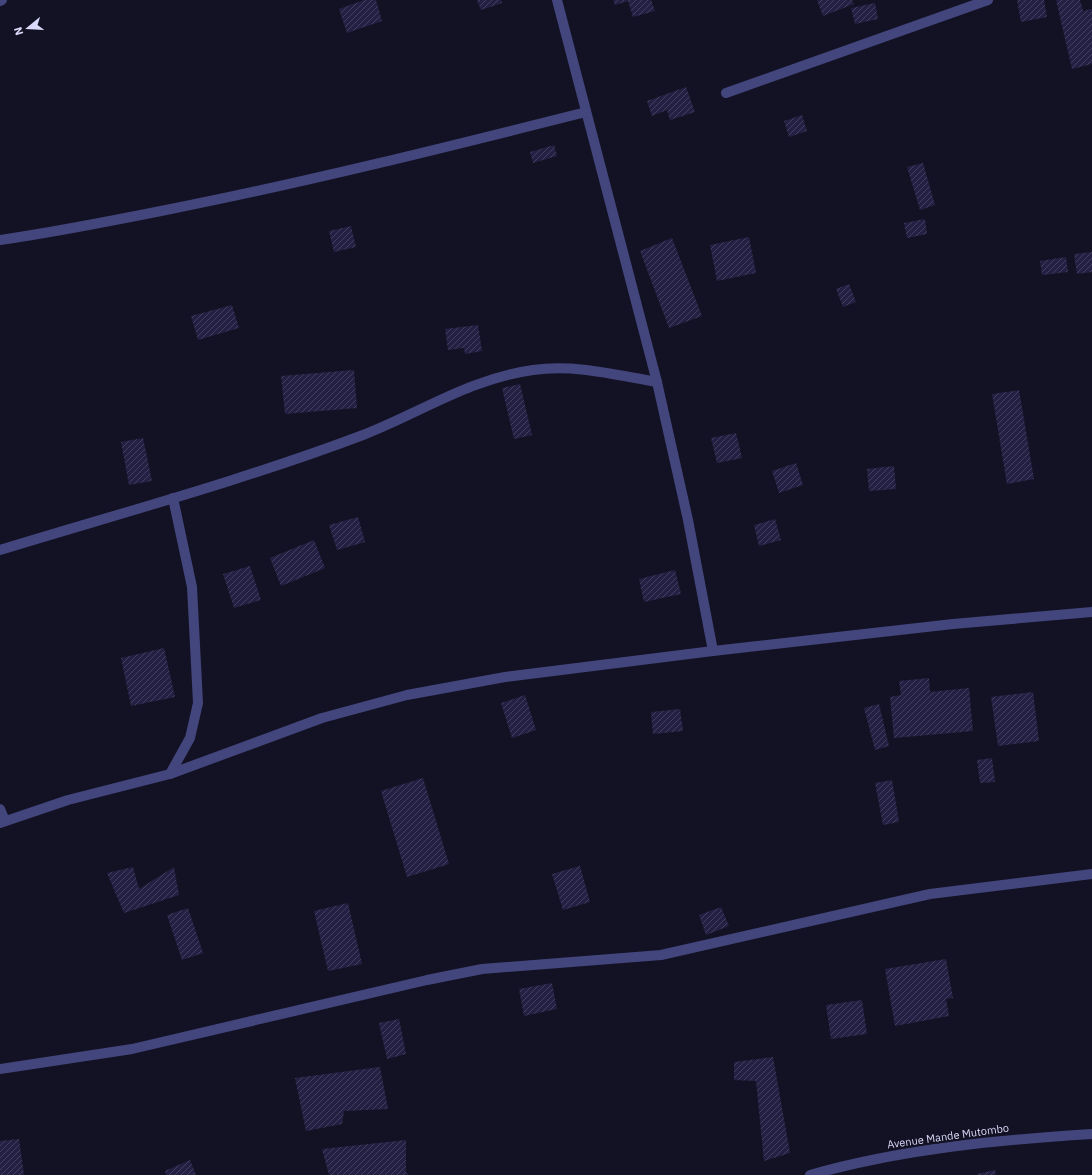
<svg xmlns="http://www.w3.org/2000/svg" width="1092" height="1175" font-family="'IBM Plex Sans',sans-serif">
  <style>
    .building { fill: url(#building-hatch) }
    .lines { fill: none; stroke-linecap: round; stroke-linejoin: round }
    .minor { stroke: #43457d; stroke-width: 10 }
    .labels { text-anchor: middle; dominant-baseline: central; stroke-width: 4; stroke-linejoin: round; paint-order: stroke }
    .street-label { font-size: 11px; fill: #dbd9fa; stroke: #131224 }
  </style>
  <defs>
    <pattern id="building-hatch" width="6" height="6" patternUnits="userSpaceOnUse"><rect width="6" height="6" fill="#242043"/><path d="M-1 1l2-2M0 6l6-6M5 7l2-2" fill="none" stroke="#43405f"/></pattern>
  </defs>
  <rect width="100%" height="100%" fill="#131224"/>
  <!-- building -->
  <g class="building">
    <polygon points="364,0 376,0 382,21 347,33 339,9"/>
    <polygon points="477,0 501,0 502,3 481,10"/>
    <polygon points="613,0 651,0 655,11 633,17 628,1 615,5"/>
    <polygon points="817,0 852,0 854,4 823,16"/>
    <polygon points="1017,0 1044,0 1047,17 1021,22"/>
    <polygon points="1056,0 1080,0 1083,11 1092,9 1092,64 1072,69"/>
    <polygon points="875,3 878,19 855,24 851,8"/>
    <polygon points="686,87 695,112 670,120 667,110 652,116 647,101"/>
    <polygon points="802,115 807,131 789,137 784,121"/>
    <polygon points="554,145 557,156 533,163 530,152"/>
    <polygon points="923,163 935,205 920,210 907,167"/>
    <polygon points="925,219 927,234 907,238 904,223"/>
    <polygon points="351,226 356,247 334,252 329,231"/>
    <polygon points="749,237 756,273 717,281 710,245"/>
    <polygon points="672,238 702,316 669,328 640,251"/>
    <polygon points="1092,252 1092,272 1077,274 1074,254"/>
    <polygon points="1066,257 1068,272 1042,275 1040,261"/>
    <polygon points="849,284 856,302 843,307 836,289"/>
    <polygon points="232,305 239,328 198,340 191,316"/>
    <polygon points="478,325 482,351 465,354 464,348 448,350 445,329"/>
    <polygon points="354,370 357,408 285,414 281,376"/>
    <polygon points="520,384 532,435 514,439 502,388"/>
    <polygon points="1019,390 1034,479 1007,484 992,394"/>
    <polygon points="736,433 742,458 717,463 711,438"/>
    <polygon points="143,438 152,481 129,485 121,442"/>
    <polygon points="796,463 803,485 779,493 772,471"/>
    <polygon points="894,466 896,489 869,491 867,469"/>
    <polygon points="358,517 365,542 337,550 329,525"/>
    <polygon points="775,519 781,540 759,546 754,525"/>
    <polygon points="314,540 325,568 281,586 270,558"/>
    <polygon points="250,566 261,600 234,608 223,574"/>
    <polygon points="675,570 681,594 644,602 639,579"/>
    <polygon points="164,648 175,697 131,706 121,658"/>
    <polygon points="929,678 930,692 969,688 973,731 894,738 890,697 901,695 899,681"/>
    <polygon points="1033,692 1039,741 998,746 991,697"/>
    <polygon points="525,695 536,730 512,738 501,703"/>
    <polygon points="879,704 889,746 875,750 864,708"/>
    <polygon points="680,709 683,731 653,734 651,712"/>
    <polygon points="992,758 995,782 980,783 977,760"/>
    <polygon points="423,778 449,864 407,877 381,791"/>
    <polygon points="892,780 899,822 883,825 875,783"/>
    <polygon points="580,866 590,902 563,910 552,874"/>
    <polygon points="133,867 139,889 174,867 179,895 124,913 107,873"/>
    <polygon points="348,903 362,964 328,971 314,911"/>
    <polygon points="721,907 729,926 706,935 699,915"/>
    <polygon points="188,908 203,953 182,960 167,915"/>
    <polygon points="946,959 953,998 946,999 949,1016 895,1026 885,969"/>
    <polygon points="552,983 557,1009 524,1016 519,989"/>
    <polygon points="862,1000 867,1034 831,1039 826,1005"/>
    <polygon points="399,1019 406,1054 387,1059 379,1023"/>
    <polygon points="773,1057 790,1153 764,1161 756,1081 734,1080 734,1062"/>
    <polygon points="380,1067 388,1109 344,1111 342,1124 306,1131 295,1078"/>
    <polygon points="19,1139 24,1175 0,1175 0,1141"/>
    <polygon points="406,1140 406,1172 409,1175 329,1175 322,1149"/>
    <polygon points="190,1160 196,1175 166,1175 165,1171"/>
    <polygon points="995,1170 996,1175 977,1175 977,1174"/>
  </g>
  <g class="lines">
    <!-- minor -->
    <g class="minor">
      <polyline points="557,0 657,382 688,520 713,651"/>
      <polyline points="0,1 2,0"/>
      <polyline points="726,93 988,0"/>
      <path d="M0,240C56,232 111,221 166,210C307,182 447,147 586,112"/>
      <path d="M0,550C121,513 244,480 363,435C422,412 469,379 533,370C575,364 616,375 657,382"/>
      <polyline points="170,774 190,738 198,703 192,587 173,498"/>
      <polyline points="0,809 5,821"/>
      <polyline points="0,823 68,800 170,774 322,718 407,695 505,677 713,651 953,624 1092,612"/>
      <polyline points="0,1069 132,1049 427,980 482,969 661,955 930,894 1092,874"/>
      <path d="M810,1175C901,1149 997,1140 1092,1134"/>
    </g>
  </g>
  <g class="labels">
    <!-- street labels -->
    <g class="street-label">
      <text transform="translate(948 1136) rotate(-8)">Avenue Mande Mutombo</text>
    </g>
  </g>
  <!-- north arrow -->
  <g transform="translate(28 28) rotate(252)" stroke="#131224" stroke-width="3" paint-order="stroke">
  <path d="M0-3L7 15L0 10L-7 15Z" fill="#dbd9fa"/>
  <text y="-6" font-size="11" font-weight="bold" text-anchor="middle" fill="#dbd9fa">N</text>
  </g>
</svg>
